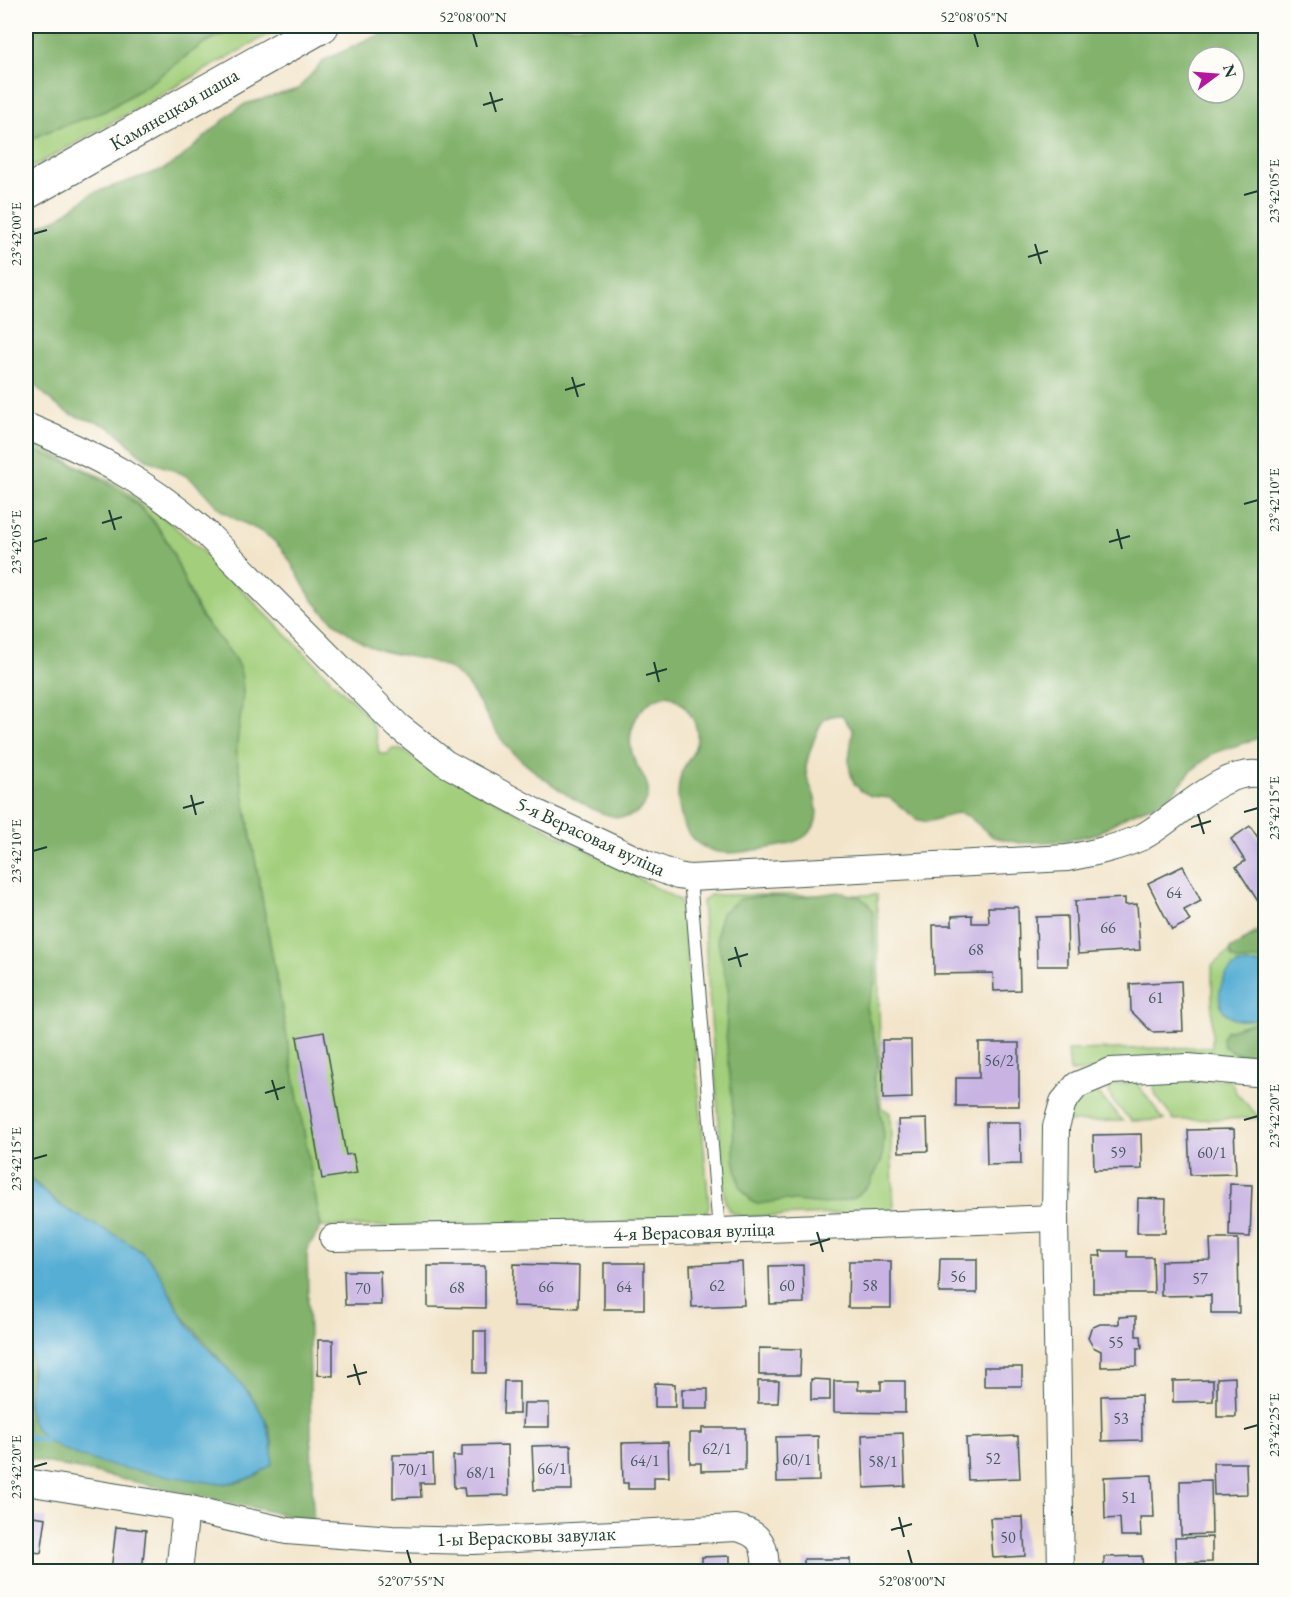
<svg xmlns="http://www.w3.org/2000/svg" width="1291" height="1597" font-family="'EB Garamond',serif">
  <style>
    .green { fill: #a3cf7c; stroke: #618658; stroke-width: 1.5 }
    .forest { fill: #82b26c; stroke: #507850; stroke-width: 1.5; fill-rule: evenodd }
    .water { fill: #57aed4; stroke: #3b7684; stroke-width: 1.5 }
    .lines { fill: none; stroke-linecap: round; stroke-linejoin: round }
    .stream { stroke: #57aed4; stroke-width: 6 }
    .building { fill: #c8b3e3 }
    .lane-casing { stroke: #3f564a; stroke-width: 14 }
    .street-casing { stroke: #3f564a; stroke-width: 28 }
    .primary-casing { stroke: #3f564a; stroke-width: 35 }
    .lane { stroke: #fff; stroke-width: 12 }
    .street { stroke: #fff; stroke-width: 26 }
    .primary { stroke: #fff; stroke-width: 33 }
    .ticks { fill: none; stroke: #1f3d34; stroke-width: 2 }
    .labels { text-anchor: middle; dominant-baseline: central; stroke-width: 6; stroke-linejoin: round; paint-order: stroke }
    .number-label { font-size: 16px; fill: #495a60 }
    .street-label { font-size: 20px; fill: #1f3d34; stroke: #fdfcf7 }
    .neatline { fill: none; stroke: #1f3d34; stroke-width: 2 }
    .ticks-label { font-size: 15px; text-anchor: middle; fill: #1f3d34 }
  </style>
  <rect width="100%" height="100%" fill="#fdfcf7"/>
  <filter id="ink" filterUnits="userSpaceOnUse"><feTurbulence type="fractalNoise" baseFrequency=".0167" numOctaves="2"/><feDisplacementMap in="SourceGraphic" scale="12" xChannelSelector="R" yChannelSelector="G"/><feConvolveMatrix kernelMatrix="1 2 1 2 8 2 1 2 1" color-interpolation-filters="sRGB"/></filter>
  <filter id="wash" filterUnits="userSpaceOnUse"><feTurbulence type="fractalNoise" baseFrequency=".008" numOctaves="4" result="noise"/><feDisplacementMap in="SourceGraphic" scale="24" xChannelSelector="R" yChannelSelector="G"/><feGaussianBlur stdDeviation="1.35" result="paint"/><feColorMatrix in="noise" values="0 0 0 0 0 0 0 0 0 0 0 0 0 0 0 0 0 1.4 0 .05"/><feComposite in="paint" operator="in"/></filter>
  <g filter="url(#wash)">
    <rect width="100%" height="100%" fill="#f2e4c9"/>
    <!-- green -->
    <g class="green">
      <polygon points="240,26 283,26 26,171 26,143 41,134 105,111 146,86 204,43"/>
      <polygon points="26,441 114,483 162,516 208,556 369,718 376,734 379,754 388,754 391,749 399,749 679,900 683,913 709,1206 704,1218 695,1222 321,1227 237,759 236,741 243,691 234,658 200,615 168,542 154,521 136,502 108,484 26,448"/>
      <polygon points="710,895 877,895 881,1107 890,1113 894,1212 743,1217 729,1211 725,1201 702,902"/>
      <polygon points="1256,931 1265,937 1265,1064 1070,1072 1068,1050 1212,1047 1212,965"/>
      <polygon points="1159,1079 1230,1080 1237,1094 1260,1118 1174,1120 1156,1096 1154,1087"/>
      <path d="M1135,1082L1138,1085L1164,1120L1132,1121C1123,1111 1105,1099 1110,1085Z"/>
      <polygon points="1095,1090 1123,1121 1065,1122 1074,1097"/>
    </g>
    <!-- forest -->
    <g class="forest">
      <polygon points="26,26 240,26 204,43 146,86 105,111 41,134 26,143"/>
      <path d="M398,26H1265V736L1214,753L1192,770L1173,793L1158,803L1126,816L1096,834L1061,841L1020,843L993,837L968,816L958,813L927,822L916,819L890,798L871,796L861,791L854,783L850,771L849,759L853,731L842,715C836,715 830,715 825,719C818,725 806,760 806,769C806,779 811,787 814,795C827,838 795,844 762,849C742,852 723,857 704,847C680,836 674,798 681,774C684,765 690,759 694,750C704,728 688,704 668,695C639,700 623,731 634,759C640,774 656,788 644,805C639,812 634,816 625,817C595,821 520,765 502,740C488,722 480,699 464,681C436,650 390,662 358,640C340,627 322,614 310,596C298,578 290,556 274,541C260,527 238,523 222,511C210,501 202,487 189,478C176,469 160,467 147,459C133,451 125,438 112,429C99,420 82,420 68,413C51,404 41,389 26,378V232L58,218L93,193L164,169L180,159L234,111L245,104L298,89L324,60ZM1198,57H1234V93H1198Z"/>
      <path d="M26,448C79,465 139,491 167,542C180,565 186,591 199,613C212,635 238,652 242,678C246,705 235,732 237,759L321,1227L307,1250L313,1521L26,1458V1335L32,1361L30,1386L220,1484L240,1482L260,1474L273,1446L269,1427L253,1398L181,1314L174,1299L141,1251L66,1209L26,1175Z"/>
      <polygon points="839,892 860,897 868,903 873,913 875,971 874,985 866,1008 877,1049 878,1064 874,1078 884,1134 882,1160 869,1185 852,1199 825,1204 785,1200 758,1204 752,1202 740,1187 734,1159 733,1110 726,1035 728,989 717,938 718,926 722,913 740,899 766,896 794,898"/>
      <polygon points="1254,935 1265,935 1265,959 1238,961 1231,957 1230,949"/>
      <polygon points="1258,1021 1265,1021 1265,1058 1233,1052 1223,1046 1222,1038 1226,1031"/>
    </g>
    <!-- water -->
    <g class="water">
      <path d="M1239,964H1265V1017C1255,1018 1243,1023 1232,1018C1210,1008 1220,971 1239,964Z"/>
      <path d="M26,1175C39,1187 52,1201 68,1210C91,1224 118,1234 140,1251C163,1268 167,1293 182,1316C213,1365 277,1397 272,1464C256,1478 241,1482 220,1484C176,1476 50,1466 32,1422C24,1403 32,1382 32,1362C32,1354 28,1343 26,1335Z"/>
    </g>
    <g class="lines">
      <!-- stream -->
      <polyline class="stream" points="26,1437 45,1440"/>
    </g>
    <g id="blocks">
      <!-- building -->
      <g class="building">
        <polygon points="1250,826 1259,839 1263,836 1266,841 1266,898 1259,903 1236,867 1245,861 1231,839"/>
        <polygon points="1183,866 1201,901 1184,910 1190,921 1172,930 1148,883"/>
        <polygon points="1125,898 1125,905 1137,904 1140,950 1078,954 1075,901"/>
        <polygon points="988,907 1018,907 1020,990 994,991 993,973 934,974 933,925 952,925 952,916 972,915 972,923 989,923"/>
        <polygon points="1067,916 1068,966 1037,966 1036,917"/>
        <polygon points="1181,981 1183,1031 1152,1032 1131,1011 1130,984"/>
        <polygon points="324,1032 346,1155 353,1154 357,1173 322,1179 297,1037"/>
        <polygon points="882,1040 911,1040 912,1098 883,1099"/>
        <polygon points="979,1043 1019,1043 1019,1106 956,1106 956,1078 979,1078"/>
        <polygon points="927,1119 928,1151 899,1152 898,1120"/>
        <polygon points="986,1122 1020,1122 1021,1164 987,1165"/>
        <polygon points="1234,1129 1236,1174 1190,1175 1188,1130"/>
        <polygon points="1141,1134 1142,1169 1094,1170 1093,1135"/>
        <polygon points="1230,1184 1252,1185 1250,1237 1229,1236"/>
        <polygon points="1138,1198 1166,1199 1165,1233 1137,1233"/>
        <polygon points="1210,1239 1238,1239 1239,1313 1211,1313 1211,1295 1161,1296 1161,1261 1211,1260"/>
        <polygon points="1100,1251 1127,1251 1127,1257 1153,1257 1154,1293 1093,1293 1093,1256 1101,1256"/>
        <polygon points="940,1259 977,1259 977,1293 939,1293"/>
        <polygon points="849,1261 891,1261 891,1308 848,1308"/>
        <polygon points="742,1262 744,1305 692,1307 690,1265"/>
        <rect x="604" y="1263" width="40" height="46"/>
        <polygon points="514,1264 579,1266 578,1308 513,1306"/>
        <polygon points="803,1265 804,1303 770,1304 769,1266"/>
        <polygon points="428,1266 485,1266 485,1308 428,1307"/>
        <polygon points="344,1271 380,1271 381,1305 345,1305"/>
        <polygon points="1136,1316 1136,1336 1141,1336 1142,1348 1137,1348 1137,1366 1101,1367 1101,1351 1093,1347 1088,1338 1091,1328 1100,1324 1119,1324 1119,1317"/>
        <rect x="474" y="1331" width="12" height="42"/>
        <polygon points="318,1340 333,1340 333,1376 318,1375"/>
        <polygon points="759,1348 801,1349 800,1375 759,1375"/>
        <rect x="984" y="1367" width="38" height="19"/>
        <polygon points="1235,1377 1236,1417 1217,1417 1217,1378"/>
        <polygon points="811,1379 830,1380 830,1400 811,1400"/>
        <polygon points="1213,1380 1213,1401 1173,1402 1173,1381"/>
        <polygon points="504,1381 519,1381 519,1414 503,1414"/>
        <polygon points="758,1381 779,1381 778,1403 758,1403"/>
        <polygon points="834,1381 858,1381 858,1390 881,1390 881,1381 905,1381 905,1413 834,1412"/>
        <polygon points="655,1383 675,1384 675,1407 655,1407"/>
        <rect x="682" y="1389" width="26" height="20"/>
        <polygon points="1141,1395 1142,1440 1102,1441 1101,1396"/>
        <polygon points="524,1403 549,1403 549,1427 523,1427"/>
        <polygon points="702,1428 745,1428 745,1470 701,1471 701,1463 690,1463 690,1433 702,1433"/>
        <polygon points="903,1433 905,1486 864,1488 862,1435"/>
        <polygon points="818,1436 819,1481 777,1482 776,1437"/>
        <polygon points="1018,1436 1020,1478 968,1480 966,1438"/>
        <polygon points="668,1442 669,1477 654,1477 654,1489 628,1489 628,1483 623,1483 622,1443"/>
        <polygon points="508,1445 509,1495 465,1496 464,1488 454,1488 453,1456 462,1456 462,1446"/>
        <polygon points="571,1445 572,1490 534,1490 532,1446"/>
        <polygon points="433,1454 434,1483 420,1483 421,1497 393,1498 393,1455"/>
        <polygon points="1213,1463 1246,1463 1247,1494 1214,1495"/>
        <polygon points="1152,1475 1154,1517 1140,1517 1141,1536 1121,1536 1120,1518 1105,1519 1104,1477"/>
        <polygon points="1211,1480 1212,1534 1181,1535 1180,1481"/>
        <polygon points="26,1515 46,1518 41,1553 26,1551"/>
        <polygon points="1023,1517 1025,1556 993,1558 990,1518"/>
        <polygon points="116,1527 146,1530 142,1572 111,1571"/>
        <polygon points="1212,1537 1212,1562 1176,1563 1175,1538"/>
        <polygon points="730,1556 730,1572 702,1572 702,1557"/>
        <polygon points="1142,1556 1143,1572 1104,1572 1104,1557"/>
        <rect x="804" y="1559" width="46" height="13"/>
      </g>
    </g>
  </g>
  <g filter="url(#ink)">
    <use href="#blocks" fill-opacity="0" stroke="#3f564a" stroke-width="1.5"/>
    <g class="lines">
      <defs>
        <polyline id="lane" points="690,878 719,1231"/>
        <g id="street">
          <path d="M26,426C98,456 148,482 207,534L398,726L445,763L539,814L644,863L678,876L690,878L1067,858C1093,853 1117,848 1142,837C1174,821 1227,761 1266,776"/>
          <polyline points="333,1238 719,1231 1055,1218"/>
          <path d="M26,1482L186,1508L287,1531L392,1539L473,1541L736,1528C763,1534 765,1546 766,1572"/>
          <polyline points="179,1572 186,1508"/>
          <polyline points="1061,1572 1055,1218 1056,1127 1063,1102 1077,1085 1111,1071 1188,1067 1266,1074"/>
        </g>
        <polyline id="primary" points="26,193 322,26"/>
      </defs>
      <!-- lane casing -->
      <use href="#lane" class="lane-casing"/>
      <!-- street casing -->
      <use href="#street" class="street-casing"/>
      <!-- primary casing -->
      <use href="#primary" class="primary-casing"/>
      <!-- lane -->
      <use href="#lane" class="lane"/>
      <!-- street -->
      <use href="#street" class="street"/>
      <!-- primary -->
      <use href="#primary" class="primary"/>
    </g>
  </g>
  <!-- ticks -->
  <path class="ticks" d="M473,33L477,47M974,33L978,47M490,92L496,112M483,105L503,99M1244,195L1258,191M33,234L47,230M1035,244L1041,264M1028,257L1048,251M572,377L578,397M565,390L585,384M1244,504L1258,500M109,510L115,530M102,523L122,517M1117,529L1122,549M33,542L47,538M1109,542L1130,536M654,662L659,682M646,675L667,669M191,795L196,815M183,808L204,802M1244,812L1258,808M1198,814L1204,834M1191,827L1211,821M33,851L47,847M735,947L741,967M728,960L748,954M272,1080L278,1100M265,1093L285,1087M1244,1120L1258,1116M33,1159L47,1155M817,1232L823,1252M810,1245L830,1239M354,1364L360,1385M347,1377L367,1372M1244,1429L1258,1425M33,1467L47,1463M899,1517L904,1537M891,1530L912,1524M407,1550L411,1564M908,1550L912,1564"/>
  <g class="labels">
    <!-- number labels -->
    <g class="number-label">
      <text x="1174" y="892">64</text>
      <text x="1108" y="927">66</text>
      <text x="976" y="949">68</text>
      <text x="1156" y="997">61</text>
      <text x="999" y="1060">56/2</text>
      <text x="1118" y="1152">59</text>
      <text x="1212" y="1152">60/1</text>
      <text x="958" y="1276">56</text>
      <text x="1200" y="1278">57</text>
      <text x="717" y="1285">62</text>
      <text x="787" y="1285">60</text>
      <text x="870" y="1285">58</text>
      <text x="546" y="1286">66</text>
      <text x="624" y="1286">64</text>
      <text x="457" y="1287">68</text>
      <text x="363" y="1288">70</text>
      <text x="1116" y="1342">55</text>
      <text x="1121" y="1418">53</text>
      <text x="717" y="1448">62/1</text>
      <text x="993" y="1458">52</text>
      <text x="797" y="1459">60/1</text>
      <text x="645" y="1460">64/1</text>
      <text x="883" y="1461">58/1</text>
      <text x="552" y="1468">66/1</text>
      <text x="413" y="1469">70/1</text>
      <text x="481" y="1472">68/1</text>
      <text x="1129" y="1497">51</text>
      <text x="1008" y="1537">50</text>
    </g>
    <!-- street labels -->
    <g class="street-label">
      <text transform="translate(174 109) rotate(-30)">Камянецкая шаша</text>
      <text transform="translate(591 836) rotate(25)">5-я Верасовая вуліца</text>
      <text transform="translate(694 1231) rotate(-2)">4-я Верасовая вуліца</text>
      <text transform="translate(526 1536) rotate(-2)">1-ы Верасковы завулак</text>
    </g>
  </g>
  <!-- margin -->
  <rect width="1291" height="1597" fill="none" stroke="#fdfcf7" stroke-width="66"/>
  <!-- north arrow -->
  <g transform="translate(1216 75) rotate(74)"><circle r="28" fill="#fdfcf7" stroke="#a4b0a9" stroke-width="1.5"/>
  <path d="M0-4.5L10 22L0 15L-10 22Z" fill="#b5179e"/>
  <text y="-9" font-size="16" font-weight="bold" text-anchor="middle" fill="#1f3d34">N</text>
  </g>
  <rect x="33" y="33" width="1225" height="1531" class="neatline"/>
  <g class="ticks-label">
    <text x="473" y="22">52°08'00"N</text>
    <text x="974" y="22">52°08'05"N</text>
    <text transform="translate(1274 191) rotate(-90)" y="5">23°42'05"E</text>
    <text transform="translate(16 234) rotate(-90)" y="5">23°42'00"E</text>
    <text transform="translate(1274 500) rotate(-90)" y="5">23°42'10"E</text>
    <text transform="translate(16 542) rotate(-90)" y="5">23°42'05"E</text>
    <text transform="translate(1274 808) rotate(-90)" y="5">23°42'15"E</text>
    <text transform="translate(16 851) rotate(-90)" y="5">23°42'10"E</text>
    <text transform="translate(1274 1116) rotate(-90)" y="5">23°42'20"E</text>
    <text transform="translate(16 1159) rotate(-90)" y="5">23°42'15"E</text>
    <text transform="translate(1274 1425) rotate(-90)" y="5">23°42'25"E</text>
    <text transform="translate(16 1467) rotate(-90)" y="5">23°42'20"E</text>
    <text x="411" y="1586">52°07'55"N</text>
    <text x="912" y="1586">52°08'00"N</text>
  </g>
</svg>
